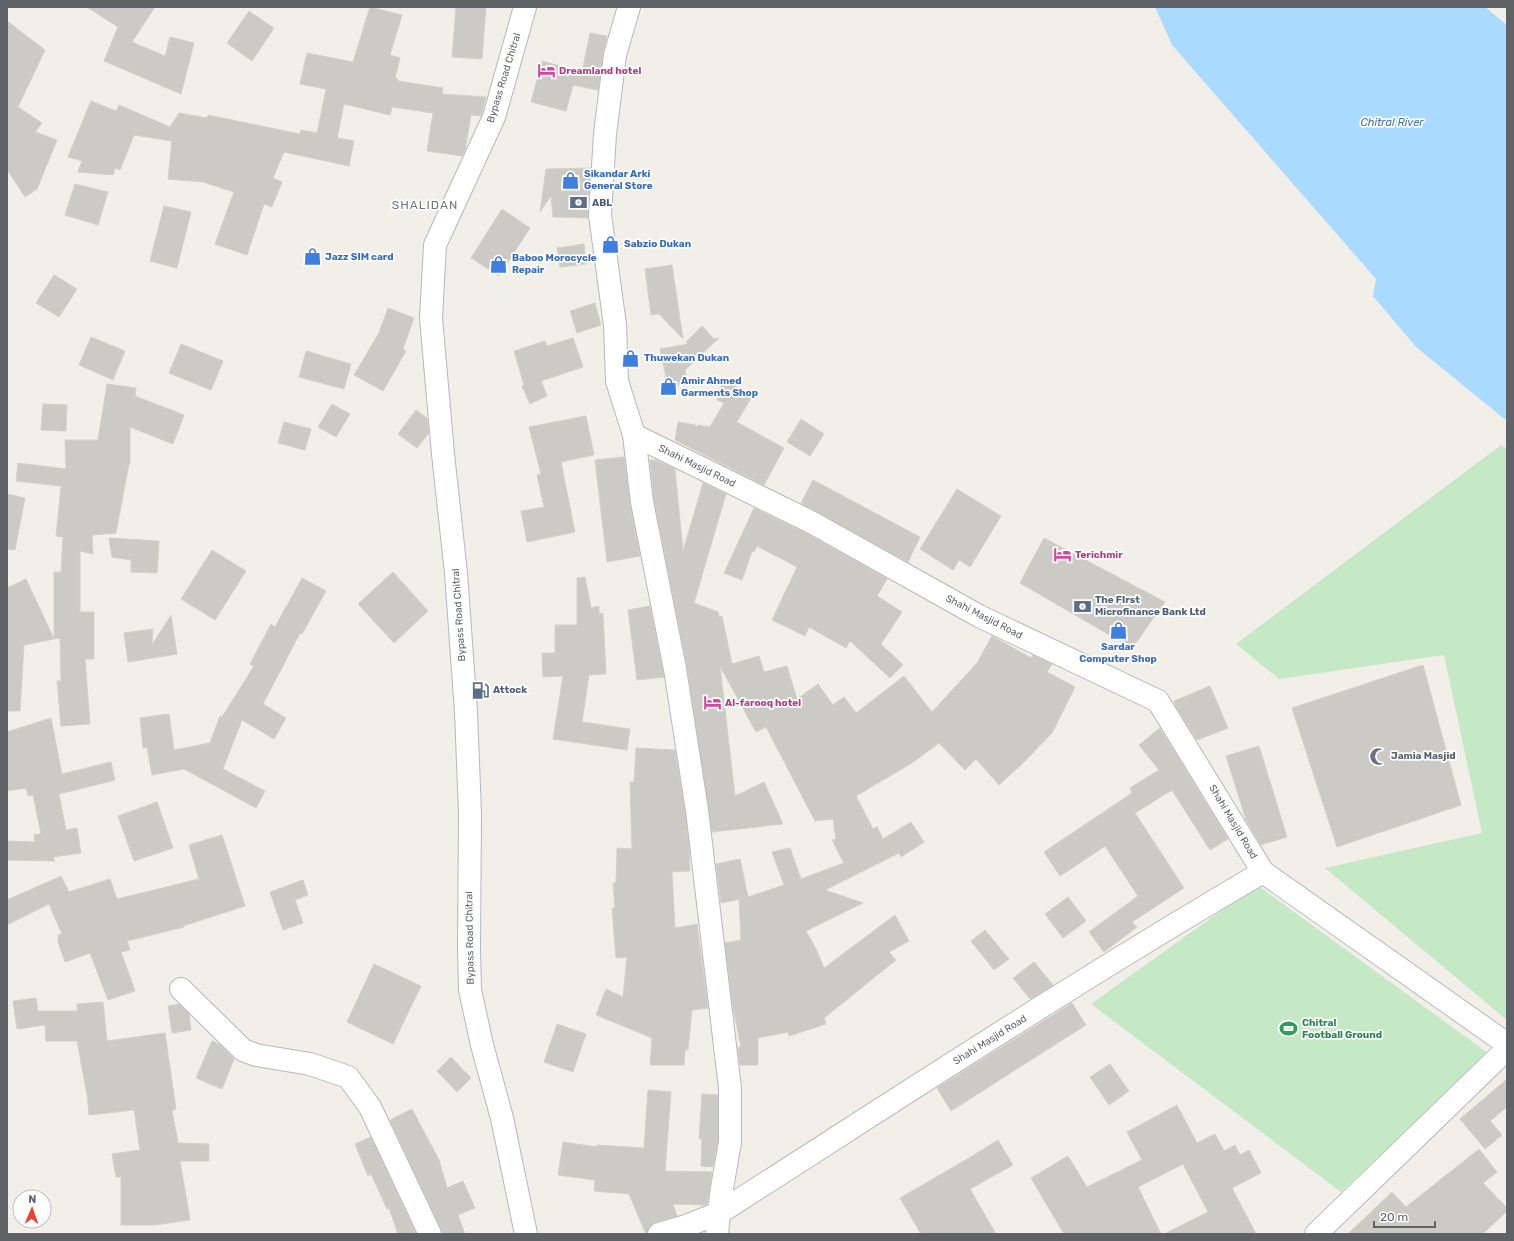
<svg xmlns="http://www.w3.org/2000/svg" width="1514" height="1241" font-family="Rubik,sans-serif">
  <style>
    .green { fill: #c5e8c5 }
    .water { fill: #aadaff }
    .building { fill: #cccac5; stroke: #d6d1c6 }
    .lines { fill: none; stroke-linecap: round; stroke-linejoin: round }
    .minor-casing { stroke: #b5b8bc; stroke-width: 24 }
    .tertiary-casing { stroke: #b5b8bc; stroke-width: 24 }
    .minor { stroke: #fff; stroke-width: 22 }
    .tertiary { stroke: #fff; stroke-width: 22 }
    .labels { text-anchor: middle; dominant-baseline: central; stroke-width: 3.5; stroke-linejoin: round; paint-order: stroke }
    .hotel-label { font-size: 10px; font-weight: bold; fill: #b23c85; stroke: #fff; text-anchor: start }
    .street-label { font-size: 10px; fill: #5f6368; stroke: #fff }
    .shop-label { font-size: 10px; font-weight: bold; fill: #366cbe; stroke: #fff; text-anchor: start }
    .service-label { font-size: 10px; font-weight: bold; fill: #4e5e75; stroke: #fff; text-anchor: start }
    .worship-label { font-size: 10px; font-weight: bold; fill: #5b616d; stroke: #fff; text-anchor: start }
    .leisure-label { font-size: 10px; font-weight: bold; fill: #27864d; stroke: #fff; text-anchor: start }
    .water-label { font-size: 11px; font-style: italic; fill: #4174aa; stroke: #fff }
    .quarter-label { font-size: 12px; letter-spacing: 1px; fill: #70757a; stroke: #fff }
  </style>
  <rect width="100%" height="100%" fill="#f1efe8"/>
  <!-- green -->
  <g class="green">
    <polygon points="1501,445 1507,449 1507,1020 1325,868 1482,833 1444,655 1279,679 1236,644"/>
    <polygon points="1257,885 1489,1054 1341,1192 1091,1004"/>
  </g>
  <!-- water -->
  <polygon class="water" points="1155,7 1485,7 1507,25 1507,421 1416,347 1373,296 1376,279 1172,45"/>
  <!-- building -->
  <g class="building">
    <polygon points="87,7 155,7 132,42 165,56 170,37 194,43 181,94 104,61 118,27"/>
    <polygon points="370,7 402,15 390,55 400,58 395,78 398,79 398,81 443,88 442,94 486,97 481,116 471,115 465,150 462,156 427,151 433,113 392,107 390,115 344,104 337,138 354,141 349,166 284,152 273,178 282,182 272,207 264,204 247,255 215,244 234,192 203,182 168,179 172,141 134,135 120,170 115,168 113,175 78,172 82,161 68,157 91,101 116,111 119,105 170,127 179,113 207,118 208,115 300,134 301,130 317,133 326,89 300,84 307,53 353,62"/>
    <polygon points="456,7 486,7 482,59 452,57"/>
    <polygon points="249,11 274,28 252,61 227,43"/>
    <polygon points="7,21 45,50 18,107 42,123 35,132 57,140 37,189 25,197 7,169"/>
    <polygon points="590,33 607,36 603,53 598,90 573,85 566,111 531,102 542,61 582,72"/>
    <polygon points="590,168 588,218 553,217 551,196 540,212 546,169"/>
    <polygon points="75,184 108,192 98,225 65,215"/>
    <polygon points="164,206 191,212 177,268 150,261"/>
    <polygon points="502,209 530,228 499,276 471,258"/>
    <polygon points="584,244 586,264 560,267 557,248"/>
    <polygon points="672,265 683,339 659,314 651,315 645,269"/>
    <polygon points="54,275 77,289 59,317 36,303"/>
    <polygon points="595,303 601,325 577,333 570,311"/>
    <polygon points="388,308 414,318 403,349 406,351 383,391 354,375 379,333"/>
    <polygon points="702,326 714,339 719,338 685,370 687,383 668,387 660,349 688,344 686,342"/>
    <polygon points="91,337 125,351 113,380 79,365"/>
    <polygon points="573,338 583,367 541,381 547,396 530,404 522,386 524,385 514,351 545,341 547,346"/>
    <polygon points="181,344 223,361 211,390 169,373"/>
    <polygon points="306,351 351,364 344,389 299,377"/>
    <polygon points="725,380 752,396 737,422 784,448 764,485 675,440 678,422 695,425 696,428 698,425 710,427 724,403 717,400 717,393"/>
    <polygon points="107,384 136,388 135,396 184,415 173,444 130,427 130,464 129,464 116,533 92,535 93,554 80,551 80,612 94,612 94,659 85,659 90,724 61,726 57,681 61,681 60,638 54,639 54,572 61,572 63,537 56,536 61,486 16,481 18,463 66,469 65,440 98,440"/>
    <polygon points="43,404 67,405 66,431 41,430"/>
    <polygon points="332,404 350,414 336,437 318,427"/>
    <polygon points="416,410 427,418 429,433 417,448 398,434"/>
    <polygon points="586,416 594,455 561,462 575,532 527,542 521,511 544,507 537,475 541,474 529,427"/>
    <polygon points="801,419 824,434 810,456 787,442"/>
    <polygon points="284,422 311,429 305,450 278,443"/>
    <polygon points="624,457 630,504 640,556 607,562 595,460"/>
    <polygon points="650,460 656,460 675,469 683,551 703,483 726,494 694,603 718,612 719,617 722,616 732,664 759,656 764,672 787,666 797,699 818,684 833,705 844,697 856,713 904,676 932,712 977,663 992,636 1031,658 1033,655 1052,664 1047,672 1075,687 1052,733 1022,764 999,785 976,759 965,770 939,743 912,763 856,796 873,829 877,827 883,839 911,822 924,842 901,857 899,853 825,890 863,903 806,931 816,949 824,968 895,915 909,941 889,952 896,960 824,1018 826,1024 789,1036 788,1032 758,1038 758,1065 740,1065 738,1047 741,1047 733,1008 725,943 741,940 739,900 745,898 721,903 716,864 740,859 748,897 784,885 772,852 790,848 801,879 844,863 832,840 836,839 833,819 815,821 766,727 756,732 720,666 735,796 764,782 783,824 712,832 687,667 654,500"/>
    <polygon points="813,480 920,537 908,562 801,503"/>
    <polygon points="957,489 1001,516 970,567 959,560 953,570 920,549"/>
    <polygon points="7,494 25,498 15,550 7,549"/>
    <polygon points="754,508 805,533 887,579 877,596 902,612 881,644 903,665 890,678 850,641 846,648 809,627 805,636 772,620 797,567 757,546 754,552 752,551 742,580 724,573"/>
    <polygon points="109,538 159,541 157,573 131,572 131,560 112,557"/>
    <polygon points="1044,538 1165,602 1132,648 1020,583"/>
    <polygon points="212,550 246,571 215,620 181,599"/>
    <polygon points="393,572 428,611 394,643 358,604"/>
    <polygon points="585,577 591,608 599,606 599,614 603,613 606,674 589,675 582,722 630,729 627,750 553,739 563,676 543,677 542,653 555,653 555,625 577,625 577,578"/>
    <polygon points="302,578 326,591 302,634 300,633 263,704 286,718 274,739 242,720 223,769 265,791 256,808 184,769 152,775 147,747 143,748 140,718 169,714 174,750 210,743 220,716 222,717 254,666 250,664 271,624 275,627"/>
    <polygon points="26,579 54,639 24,645 20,711 7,711 7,588"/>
    <polygon points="650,606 664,677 637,680 628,610"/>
    <polygon points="171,615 177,654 128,662 124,633 153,629 152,645"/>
    <polygon points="1423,665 1461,805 1337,847 1292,708"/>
    <polygon points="1210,686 1228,728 1197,740 1177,709 1174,701"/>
    <polygon points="51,718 62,774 111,762 115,780 59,794 66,830 77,828 81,853 53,857 55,861 7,860 7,841 35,842 34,835 41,834 33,795 28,796 26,788 7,791 7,732"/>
    <polygon points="1160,728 1228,839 1210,850 1172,790 1135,813 1184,888 1132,922 1137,927 1104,952 1089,932 1138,896 1105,846 1060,876 1044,852 1132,793 1130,788 1159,770 1139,745"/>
    <polygon points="1259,746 1287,837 1261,845 1246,820 1226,756"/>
    <polygon points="636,748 675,750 685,812 689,846 690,871 672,872 675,928 697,924 708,1008 692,1010 688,1050 685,1050 684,1065 650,1065 652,1038 596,1015 606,989 623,997 627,957 616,958 612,908 615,908 613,883 616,882 617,848 632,849 630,782 634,782"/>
    <polygon points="157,802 173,848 134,861 118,816"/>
    <polygon points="222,835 245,906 183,926 184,927 127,941 130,950 121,952 135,991 108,1000 90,953 65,962 58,942 58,935 62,934 49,904 7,925 7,900 61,876 69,892 110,879 117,899 199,879 189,845"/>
    <polygon points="303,880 308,895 295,900 303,923 283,930 270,892"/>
    <polygon points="1068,897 1086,921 1063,938 1045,914"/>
    <polygon points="985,930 1009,959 994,970 971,941"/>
    <polygon points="1034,962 1053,985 1030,999 1013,978"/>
    <polygon points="374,964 421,986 393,1044 347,1022"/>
    <polygon points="36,998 38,1011 77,1011 77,1004 103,1002 107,1041 165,1033 176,1109 172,1110 178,1143 209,1144 209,1161 180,1161 190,1220 154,1225 121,1225 121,1177 116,1177 112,1154 140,1150 134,1110 89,1115 87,1095 77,1041 46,1041 45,1025 17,1029 13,1001"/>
    <polygon points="1072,1003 1086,1025 951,1111 937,1088"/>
    <polygon points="179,1004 189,1014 191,1030 172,1033 168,1006"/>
    <polygon points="557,1024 586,1034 573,1072 544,1062"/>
    <polygon points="212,1041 219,1044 234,1059 222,1089 196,1078"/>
    <polygon points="451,1057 471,1078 457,1092 437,1071"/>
    <polygon points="1110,1064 1129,1091 1109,1105 1090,1077"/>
    <polygon points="1507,1079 1507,1107 1490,1121 1502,1135 1485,1149 1460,1119"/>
    <polygon points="648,1090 671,1092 665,1171 712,1172 707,1204 704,1205 673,1204 677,1216 655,1222 650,1226 647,1234 646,1234 629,1194 594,1191 595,1180 558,1175 563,1142 597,1147 597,1145 644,1148"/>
    <polygon points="702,1094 718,1095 718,1141 713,1167 701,1166 702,1139 699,1139"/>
    <polygon points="1177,1105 1197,1143 1215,1134 1224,1151 1235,1145 1240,1155 1249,1150 1261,1173 1232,1188 1256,1234 1164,1234 1208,1212 1183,1164 1138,1187 1161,1234 1064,1234 1031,1178 1068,1156 1087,1187 1142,1160 1127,1132"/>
    <polygon points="412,1109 439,1160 447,1188 463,1181 475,1208 458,1215 465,1234 442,1234 441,1229 390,1120"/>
    <polygon points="371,1137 416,1234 398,1234 389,1208 387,1209 371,1174 368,1176 355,1144"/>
    <polygon points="998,1140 1013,1165 970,1189 996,1234 921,1234 900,1198 969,1158"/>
    <polygon points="1479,1149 1497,1172 1483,1183 1507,1208 1507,1211 1483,1234 1348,1234 1392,1192 1406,1207"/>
  </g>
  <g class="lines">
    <defs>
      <g id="minor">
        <polyline points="634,435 811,522 979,616 1158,701 1263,872 1507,1044"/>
        <polyline points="181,989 243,1050 256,1055 310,1064 348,1077 370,1107 430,1234"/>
        <path d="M659,1234L686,1226L719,1213C899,1098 1078,980 1263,872"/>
        <polyline points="1316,1234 1507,1049"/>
      </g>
      <g id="tertiary">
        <polyline points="525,7 494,117 435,245 431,318 443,454 456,573 466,712 470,813 469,950 470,990 482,1045 502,1118 526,1234"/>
        <polyline points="629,7 615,55 605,134 600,215 615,325 617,381 634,435 642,502 675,669 697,810 730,1088 730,1142 721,1194 717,1234"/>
      </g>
    </defs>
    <!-- minor casing -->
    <use href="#minor" class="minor-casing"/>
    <!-- tertiary casing -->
    <use href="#tertiary" class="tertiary-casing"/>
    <!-- minor -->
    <use href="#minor" class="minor"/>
    <!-- tertiary -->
    <use href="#tertiary" class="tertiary"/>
  </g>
  <!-- icons -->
  <defs>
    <symbol id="hotel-bare" viewBox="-9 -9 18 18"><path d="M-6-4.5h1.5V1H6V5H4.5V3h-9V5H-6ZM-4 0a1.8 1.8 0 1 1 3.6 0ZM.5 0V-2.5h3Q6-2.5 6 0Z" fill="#d1479c" stroke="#fff" stroke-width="2.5" paint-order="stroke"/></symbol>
    <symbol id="shop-bare" viewBox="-9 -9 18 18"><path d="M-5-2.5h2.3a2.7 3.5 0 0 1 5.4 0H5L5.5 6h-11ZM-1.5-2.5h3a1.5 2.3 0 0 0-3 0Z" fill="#3f7fe0" stroke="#fff" stroke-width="2.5" paint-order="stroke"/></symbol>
    <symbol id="bank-bare" viewBox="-9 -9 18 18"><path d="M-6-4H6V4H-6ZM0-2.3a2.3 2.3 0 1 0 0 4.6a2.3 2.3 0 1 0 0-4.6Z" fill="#5c6f8a" stroke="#fff" stroke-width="2.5" paint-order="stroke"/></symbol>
    <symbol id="fuel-bare" viewBox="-9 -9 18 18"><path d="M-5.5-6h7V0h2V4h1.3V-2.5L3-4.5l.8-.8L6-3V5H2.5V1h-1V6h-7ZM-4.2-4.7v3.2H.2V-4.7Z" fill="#5c6f8a" stroke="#fff" stroke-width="2.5" paint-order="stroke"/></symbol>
    <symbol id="mosque-bare" viewBox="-9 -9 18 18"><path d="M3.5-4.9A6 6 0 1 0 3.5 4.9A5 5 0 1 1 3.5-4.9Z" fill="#6b7280" stroke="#fff" stroke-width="2.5" paint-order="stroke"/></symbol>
    <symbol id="stadium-bare" viewBox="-9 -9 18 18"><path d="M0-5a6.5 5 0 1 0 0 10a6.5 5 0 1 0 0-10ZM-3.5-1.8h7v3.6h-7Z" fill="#2e9e5b" stroke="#fff" stroke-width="2.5" paint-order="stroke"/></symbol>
  </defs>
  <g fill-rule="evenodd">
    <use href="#hotel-bare" x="534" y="58" width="25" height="25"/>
    <use href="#shop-bare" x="558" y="168" width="25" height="25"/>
    <use href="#bank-bare" x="566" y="190" width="25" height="25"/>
    <use href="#shop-bare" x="598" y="232" width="25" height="25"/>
    <use href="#shop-bare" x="300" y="244" width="25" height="25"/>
    <use href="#shop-bare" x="486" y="252" width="25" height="25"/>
    <use href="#shop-bare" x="618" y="346" width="25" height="25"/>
    <use href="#shop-bare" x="656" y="374" width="25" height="25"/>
    <use href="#hotel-bare" x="1050" y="542" width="25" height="25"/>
    <use href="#bank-bare" x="1070" y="594" width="25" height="25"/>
    <use href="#shop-bare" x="1106" y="618" width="25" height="25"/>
    <use href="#fuel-bare" x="468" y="678" width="25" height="25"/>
    <use href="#hotel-bare" x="700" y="690" width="25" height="25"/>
    <use href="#mosque-bare" x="1366" y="744" width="25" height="25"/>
    <use href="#stadium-bare" x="1276" y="1016" width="25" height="25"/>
  </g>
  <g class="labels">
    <!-- hotel labels -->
    <g class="hotel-label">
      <text x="559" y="71">Dreamland hotel</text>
      <text x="1075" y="555">Terichmir</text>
      <text x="725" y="703">Al-farooq hotel</text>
    </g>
    <!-- street labels -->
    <g class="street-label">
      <text transform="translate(504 78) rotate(-73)">Bypass Road Chitral</text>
      <text transform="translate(697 466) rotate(26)">Shahi Masjid Road</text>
      <text transform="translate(459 615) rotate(-94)">Bypass Road Chitral</text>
      <text transform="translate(984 617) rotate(27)">Shahi Masjid Road</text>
      <text transform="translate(1233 822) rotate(59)">Shahi Masjid Road</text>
      <text transform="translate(470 938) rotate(-91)">Bypass Road Chitral</text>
      <text transform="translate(990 1040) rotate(-32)">Shahi Masjid Road</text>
    </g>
    <!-- shop labels -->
    <g class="shop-label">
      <text x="584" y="174">Sikandar Arki<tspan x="584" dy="12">General Store</tspan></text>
      <text x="624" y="244">Sabzio Dukan</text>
      <text x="325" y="257">Jazz SIM card</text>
      <text x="512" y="258">Baboo Morocycle<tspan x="512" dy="12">Repair</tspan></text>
      <text x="644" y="358">Thuwekan Dukan</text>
      <text x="681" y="381">Amir Ahmed<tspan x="681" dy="12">Garments Shop</tspan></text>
      <text x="1118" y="647" text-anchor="middle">Sardar<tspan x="1118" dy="12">Computer Shop</tspan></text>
    </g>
    <!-- service labels -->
    <g class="service-label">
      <text x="592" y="203">ABL</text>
      <text x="1095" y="600">The FIrst<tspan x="1095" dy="12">Microfinance Bank Ltd</tspan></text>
      <text x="493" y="690">Attock</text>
    </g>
    <!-- worship labels -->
    <g class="worship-label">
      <text x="1391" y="756">Jamia Masjid</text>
    </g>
    <!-- leisure labels -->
    <g class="leisure-label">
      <text x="1302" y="1023">Chitral<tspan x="1302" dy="12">Football Ground</tspan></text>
    </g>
    <!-- water labels -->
    <g class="water-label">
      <text x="1392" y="122">Chitral River</text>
    </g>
    <!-- quarter labels -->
    <g class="quarter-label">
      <text x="425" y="205">SHALIDAN</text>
    </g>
  </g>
  <!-- border -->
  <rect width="1514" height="1241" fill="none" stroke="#5f6368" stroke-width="16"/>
  <!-- north arrow -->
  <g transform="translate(32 1209) rotate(2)"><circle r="19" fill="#ffffff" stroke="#bfc1c3"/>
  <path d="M0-3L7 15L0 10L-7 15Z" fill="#ea4335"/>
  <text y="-6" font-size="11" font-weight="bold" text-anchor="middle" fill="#5f6368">N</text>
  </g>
  <!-- scale -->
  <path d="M1374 1221v6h61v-6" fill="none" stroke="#5f6368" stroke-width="2"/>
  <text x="1380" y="1221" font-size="12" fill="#5f6368" stroke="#ffffff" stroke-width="3" paint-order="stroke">20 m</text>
</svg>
